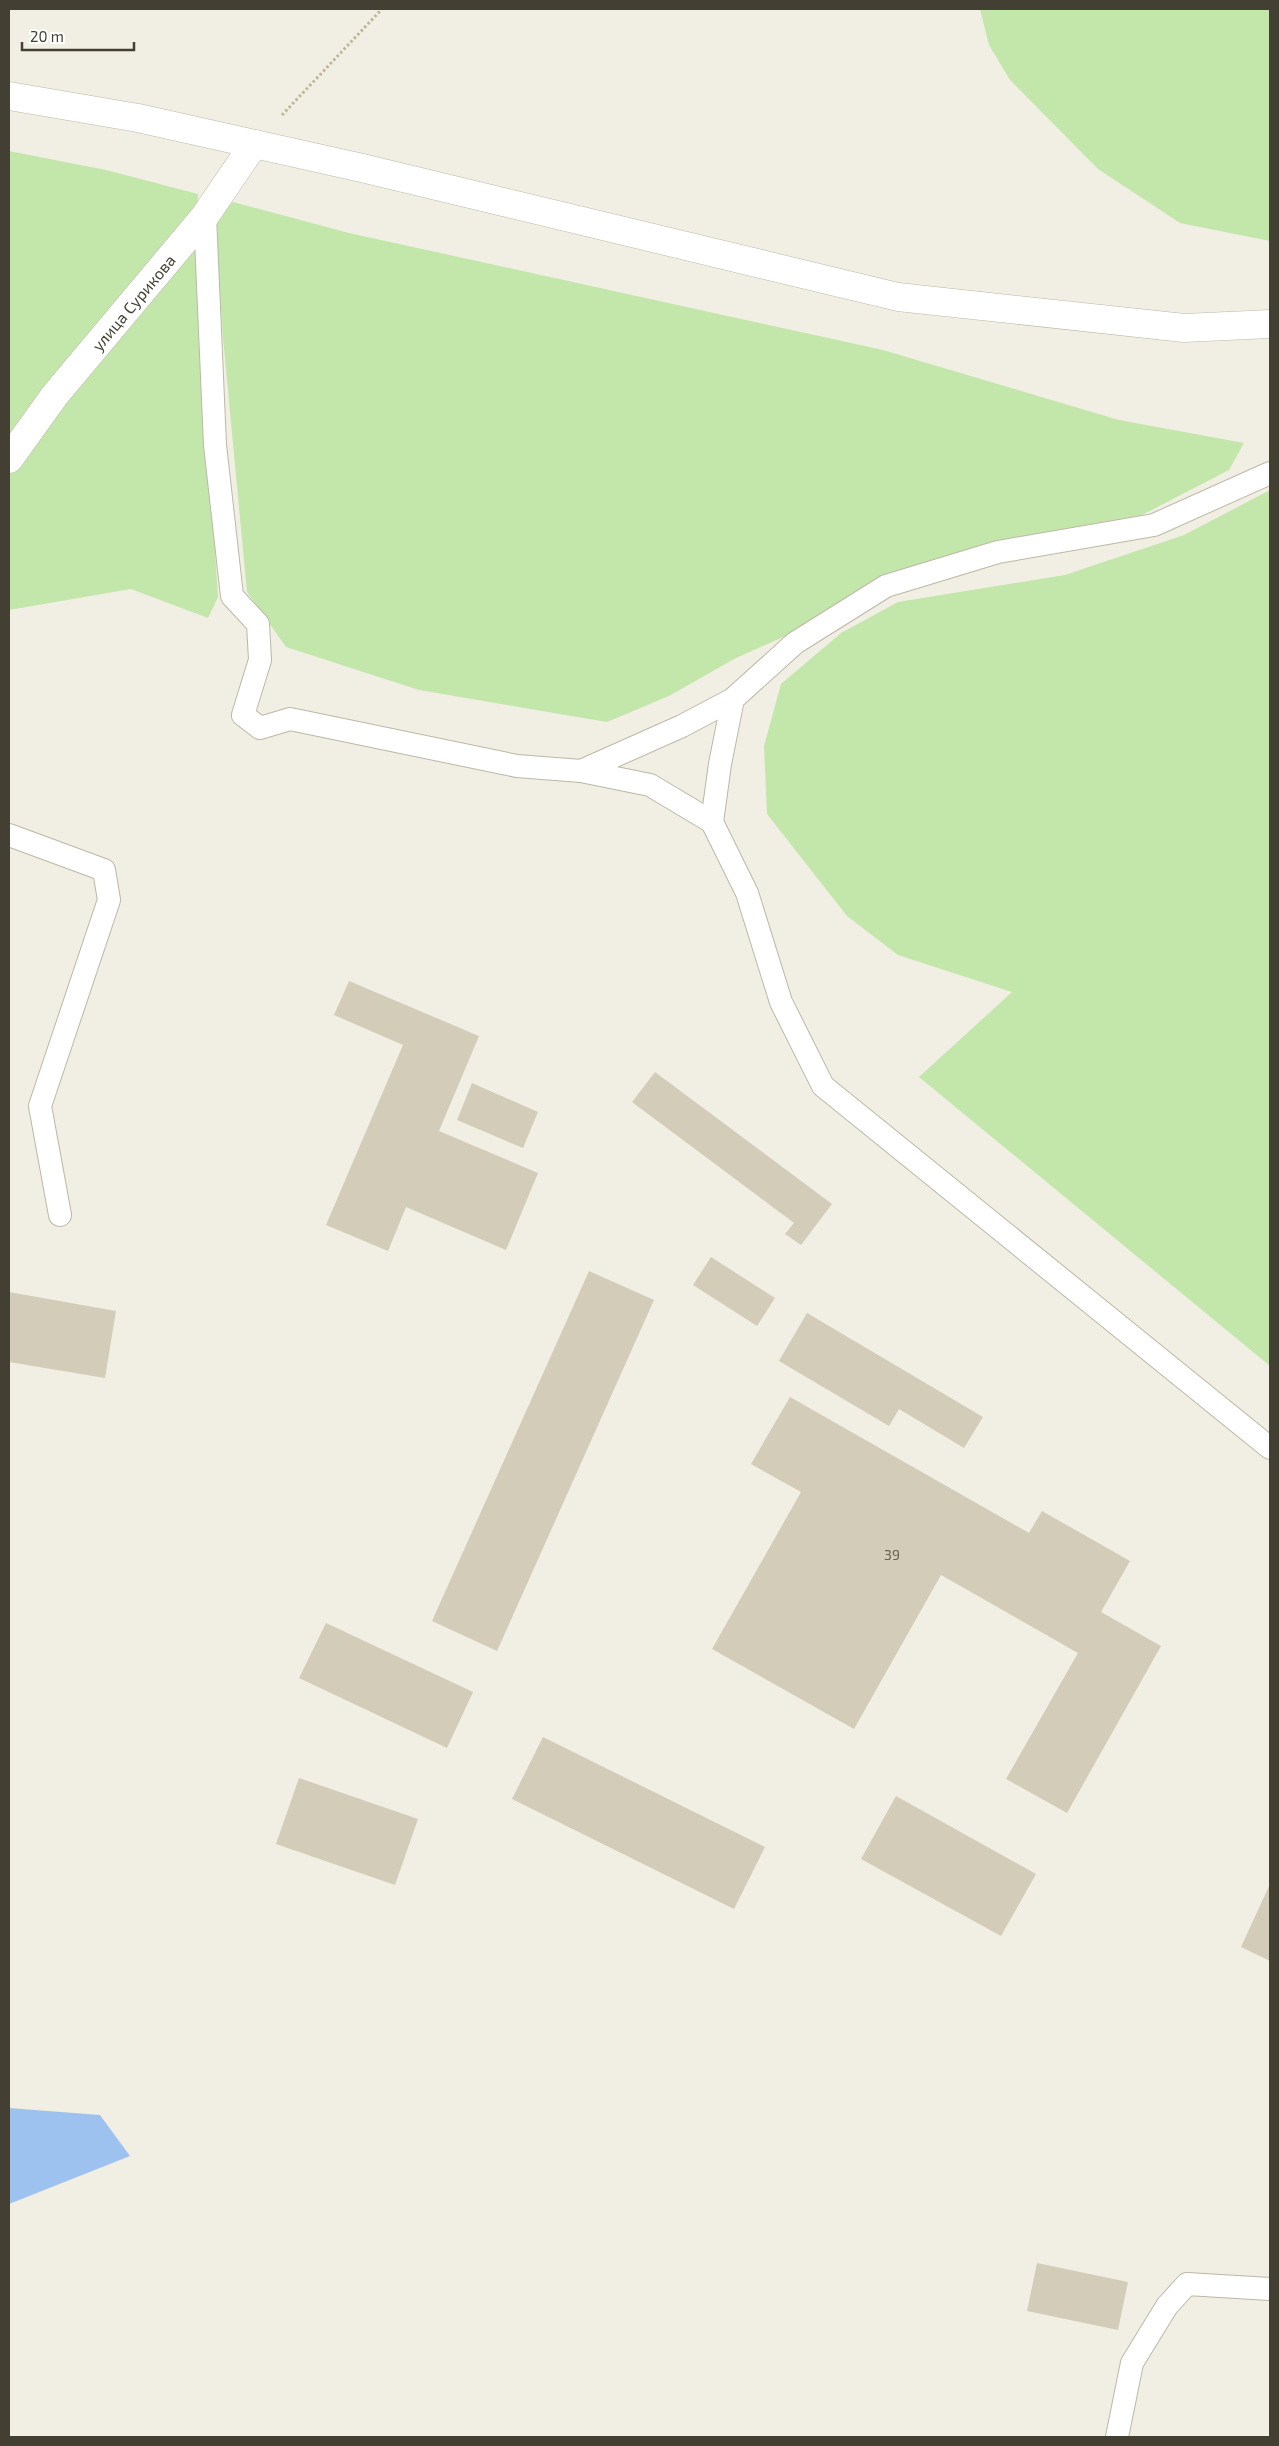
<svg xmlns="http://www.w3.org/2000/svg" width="1279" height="2446" font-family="'Exo 2',sans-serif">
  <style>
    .green { fill: #c3e6ab }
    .water { fill: #9ec2ef }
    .building { fill: #d3ccb8 }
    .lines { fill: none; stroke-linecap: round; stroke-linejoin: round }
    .service-casing { stroke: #bcb8a6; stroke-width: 24 }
    .minor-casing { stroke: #bcb8a6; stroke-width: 29 }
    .tertiary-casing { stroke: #bcb8a6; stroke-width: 29 }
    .path { stroke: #beb697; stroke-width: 3; stroke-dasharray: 2.5 2.5; stroke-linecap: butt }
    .service { stroke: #fff; stroke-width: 22 }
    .minor { stroke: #fff; stroke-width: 28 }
    .tertiary { stroke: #fff; stroke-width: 28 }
    .labels { text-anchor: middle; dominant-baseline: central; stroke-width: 4.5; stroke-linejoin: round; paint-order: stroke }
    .number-label { font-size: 14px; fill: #676254 }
    .street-label { font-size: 16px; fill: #433f33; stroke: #fff }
  </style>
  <rect width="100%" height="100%" fill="#f1efe3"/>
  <!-- green -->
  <g class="green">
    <polygon points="980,9 1270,9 1270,241 1180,223 1098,169 1010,80 989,45"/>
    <polygon points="9,151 106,170 198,194 196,250 218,597 208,618 131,589 9,610"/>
    <polygon points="233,202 349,233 883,350 1119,420 1244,443 1229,470 1142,515 996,541 734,659 669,696 607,722 419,690 286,647 247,592 223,338 215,219"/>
    <polygon points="1270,490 1270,1366 919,1077 1012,992 898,955 847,916 767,814 764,746 781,684 841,633 898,602 1065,575 1184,535"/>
  </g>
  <!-- water -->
  <polygon class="water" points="9,2108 100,2115 130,2156 9,2204"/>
  <!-- building -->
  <g class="building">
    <polygon points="349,981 479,1036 439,1131 538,1173 506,1250 406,1207 388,1251 326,1225 403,1045 334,1015"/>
    <polygon points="655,1072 832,1204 801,1245 785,1234 794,1223 632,1102"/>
    <polygon points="472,1083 538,1112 523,1148 457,1120"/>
    <polygon points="711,1257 775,1298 757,1326 693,1285"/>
    <polygon points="589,1271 654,1300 497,1651 432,1621"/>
    <polygon points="9,1292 116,1311 105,1378 9,1362"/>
    <polygon points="807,1313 983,1417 964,1448 899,1409 889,1426 779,1361"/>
    <polygon points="790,1397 1029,1533 1042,1511 1130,1561 1101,1612 1161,1646 1067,1813 1006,1779 1078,1653 941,1575 854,1729 712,1649 801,1492 751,1464"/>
    <polygon points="326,1623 473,1692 447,1748 299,1678"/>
    <polygon points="543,1737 765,1847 734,1909 512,1799"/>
    <polygon points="299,1778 418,1819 395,1885 276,1844"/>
    <polygon points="896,1796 1036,1874 1001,1936 861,1859"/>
    <polygon points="1270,1884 1270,1961 1241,1947"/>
    <polygon points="1037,2263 1128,2282 1118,2330 1027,2311"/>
  </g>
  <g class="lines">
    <defs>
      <g id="service">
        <polyline points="205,216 215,445 232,596 258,624 260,660 243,715 260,728 290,719 517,766 581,771 650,785 712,822 747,893 781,1002 823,1086 1270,1448"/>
        <polyline points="581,771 682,726 733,699"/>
        <polyline points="712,822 720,764 733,699 795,643 886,586 998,552 1154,525 1270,473"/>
        <polyline points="9,835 104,870 109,900 40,1106 60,1215"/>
        <polyline points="1117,2437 1132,2363 1167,2306 1187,2284 1270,2289"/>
      </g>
      <g id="minor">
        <path id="s1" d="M9,459L55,395L205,216L254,144"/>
      </g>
      <polyline id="tertiary" points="9,96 138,118 362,168 898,297 1184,328 1270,324"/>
    </defs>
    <!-- service casing -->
    <use href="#service" class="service-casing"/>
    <!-- minor casing -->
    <use href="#minor" class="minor-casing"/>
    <!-- tertiary casing -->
    <use href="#tertiary" class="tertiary-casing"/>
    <!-- path -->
    <polyline class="path" points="282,115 382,9"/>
    <!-- service -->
    <use href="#service" class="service"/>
    <!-- minor -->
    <use href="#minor" class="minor"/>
    <!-- tertiary -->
    <use href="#tertiary" class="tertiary"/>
  </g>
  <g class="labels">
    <!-- number labels -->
    <g class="number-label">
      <text x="892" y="1554">39</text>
    </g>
    <!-- street labels -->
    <g class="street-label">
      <text stroke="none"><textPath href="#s1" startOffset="200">улица Сурикова</textPath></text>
    </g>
  </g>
  <!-- border -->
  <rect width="1279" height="2446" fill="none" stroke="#433f33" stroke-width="20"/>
  <!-- scale -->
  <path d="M22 42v8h112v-8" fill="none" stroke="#433f33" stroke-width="2.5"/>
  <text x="30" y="42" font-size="15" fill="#433f33" stroke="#ffffff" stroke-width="4" paint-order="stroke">20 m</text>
</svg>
